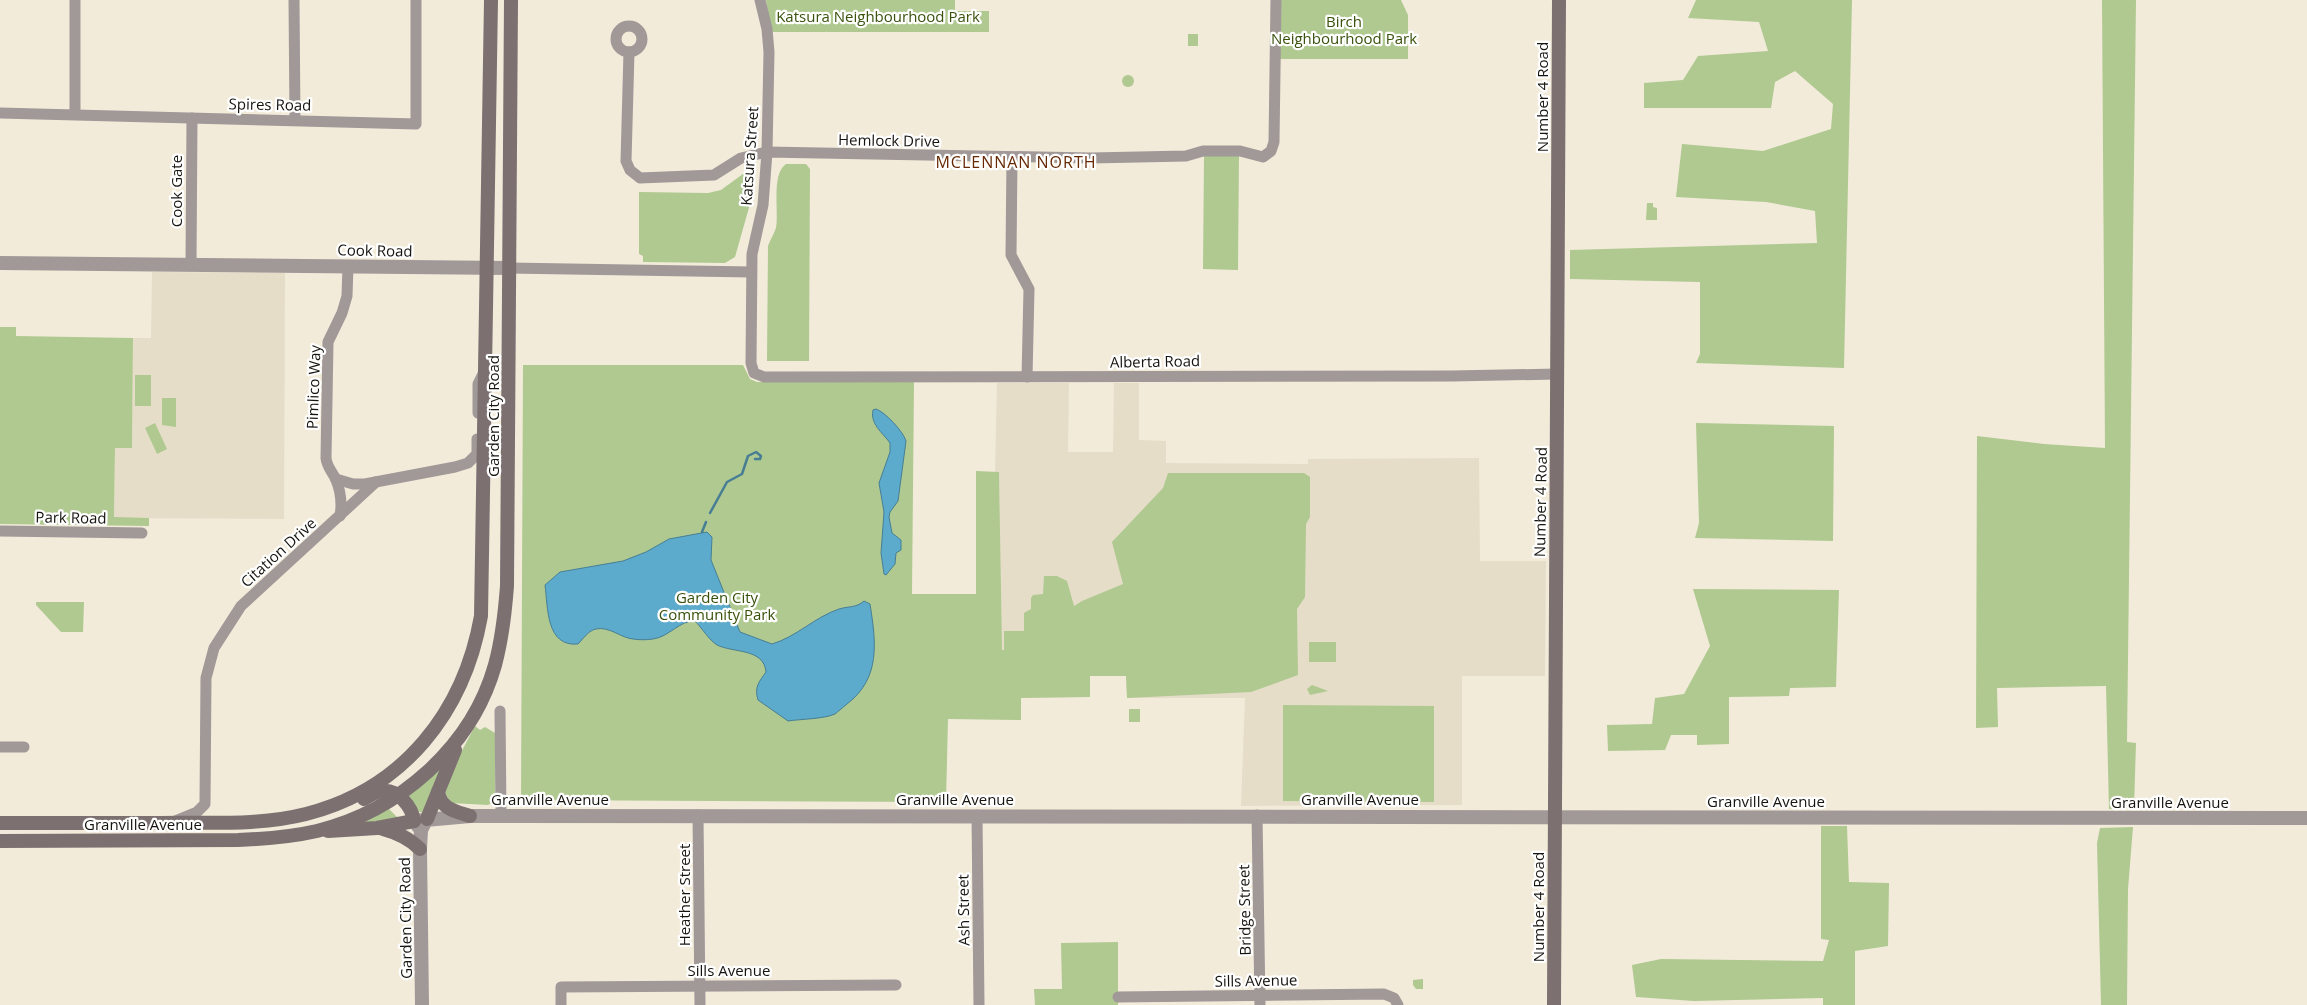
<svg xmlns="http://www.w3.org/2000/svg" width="2307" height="1005" font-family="'Open Sans',sans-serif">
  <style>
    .education { fill: #e5ddc8 }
    .green { fill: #afc990 }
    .water { fill: #5cabcd; stroke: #477e94 }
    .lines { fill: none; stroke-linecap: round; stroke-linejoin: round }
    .stream { stroke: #477e94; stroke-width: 2.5 }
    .minor { stroke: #a19898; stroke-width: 11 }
    .tertiary { stroke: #a19898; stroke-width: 14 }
    .secondary { stroke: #7d7071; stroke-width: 14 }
    .labels { text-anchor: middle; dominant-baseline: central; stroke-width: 4.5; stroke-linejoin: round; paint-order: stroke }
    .park-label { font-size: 15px; fill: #38510b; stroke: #fff }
    .street-label { font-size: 15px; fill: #16140e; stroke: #fff }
    .neighbourhood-label { font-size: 16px; letter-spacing: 1px; fill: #672903; stroke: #fff }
  </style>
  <rect width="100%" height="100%" fill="#f2ebda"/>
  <!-- education -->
  <g class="education">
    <polygon points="152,272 285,273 284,519 114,518 115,448 132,448 133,338 151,338"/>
    <polygon points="997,383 1069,383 1068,452 1113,452 1114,383 1139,383 1139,440 1166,441 1166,463 1308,464 1308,459 1479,458 1480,561 1546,561 1545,676 1462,676 1462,805 1241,806 1245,698 1127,698 1126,676 1090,676 1090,697 1001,698 999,472 995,472"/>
  </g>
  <!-- green -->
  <g class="green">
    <polygon points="766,0 955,0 955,11 989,11 989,32 771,32"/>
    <polygon points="1281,0 1401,0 1408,15 1408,59 1279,59"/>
    <polygon points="1696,0 1852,0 1844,368 1696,363 1700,354 1700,282 1570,279 1570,250 1817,243 1815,211 1766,202 1676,197 1682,144 1763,151 1831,129 1833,104 1795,71 1775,82 1771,108 1644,108 1644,83 1683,80 1698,56 1768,51 1759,22 1688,18"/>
    <polygon points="2102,0 2136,0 2127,742 2136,743 2134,808 2109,809 2106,686 1997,688 1998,727 1976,728 1977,436 2044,444 2105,448"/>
    <rect x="1188" y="34" width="10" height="12"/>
    <circle cx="1128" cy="81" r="6"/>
    <polygon points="1204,156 1239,156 1238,270 1203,269"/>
    <path d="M786,164H806L810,169L809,361H767L768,246C770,240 774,234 776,228C779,211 771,174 786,164Z"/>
    <polygon points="747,171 752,171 752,197 735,257 725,263 643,262 643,256 639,254 639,192 708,193 721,190"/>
    <polygon points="1647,203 1653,203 1653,207 1657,208 1657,220 1646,220"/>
    <polygon points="0,327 16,327 16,336 133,338 132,448 115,448 114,517 149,518 149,526 0,524"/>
    <polygon points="523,365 743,365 750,379 757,382 914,382 912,594 976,594 976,471 999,472 1002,650 1004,650 1004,631 1024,631 1024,613 1031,609 1031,598 1033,595 1043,594 1044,576 1057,576 1067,581 1074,606 1082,601 1123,584 1112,542 1163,488 1168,473 1304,473 1310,477 1310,517 1306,524 1305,597 1297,609 1298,675 1251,692 1127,698 1126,676 1090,676 1090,697 1021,698 1021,720 948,719 946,802 521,800"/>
    <rect x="135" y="375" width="16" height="31"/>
    <polygon points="162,398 176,398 176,427 162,425"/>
    <polygon points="155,423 167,449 157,454 145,428"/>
    <polygon points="1696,423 1834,426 1833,541 1695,538 1699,523"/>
    <polygon points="1693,589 1839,590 1836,687 1790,688 1789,696 1729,697 1729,744 1697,745 1697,735 1671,735 1665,750 1608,751 1607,725 1652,724 1655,698 1684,694 1710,646"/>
    <polygon points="36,602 84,602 83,632 61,632 36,605"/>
    <rect x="1309" y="642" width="27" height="20"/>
    <polygon points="1312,685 1328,691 1310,695 1307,689"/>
    <polygon points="1283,705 1434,706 1434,802 1283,801"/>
    <rect x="1129" y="709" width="11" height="13"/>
    <polygon points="475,726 480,730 485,727 495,733 495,801 488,805 451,803 445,793 458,758"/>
    <polygon points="441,767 423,813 417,811 406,797"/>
    <polygon points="389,809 399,819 361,823 388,809"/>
    <polygon points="1821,826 1847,826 1849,882 1889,883 1888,946 1855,951 1855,1005 1823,1005 1823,998 1694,1001 1636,997 1632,965 1661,959 1823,961 1829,940 1821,939"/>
    <polygon points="2133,827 2128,889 2127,1005 2101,1005 2097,843 2100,828"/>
    <polygon points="1118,942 1118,1005 1035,1005 1034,989 1062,989 1061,943"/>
    <polygon points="1423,979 1423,989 1416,989 1413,985 1413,980"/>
  </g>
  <!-- water -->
  <g class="water">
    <path d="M876,409C885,412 903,431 906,441L898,501L890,512L889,517L892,533L901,540V550L896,553L895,564L886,575L884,574L881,553L884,512L879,483L890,452V443C882,432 870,424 873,410Z"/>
    <path d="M707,532L712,537L711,560L740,632L772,644C796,637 815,617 839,609C849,606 856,608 864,601L870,604C876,642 881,678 847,704C843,707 839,711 835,714C824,719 801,719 788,721L758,700C754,687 759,682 766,672C764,648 733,653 717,645C709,640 702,628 695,621C680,620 669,637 653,639C647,640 639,640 633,639C621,638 609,626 596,629C589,630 583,639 578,644C546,647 548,608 545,585L560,572L623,561L646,552L669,539Z"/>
  </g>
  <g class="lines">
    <!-- stream -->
    <g class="stream">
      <polyline points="710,513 727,482 742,474 748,456 756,452 761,456 760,459 755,459"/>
      <polyline points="702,532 706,522"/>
    </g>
    <!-- minor -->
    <g class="minor">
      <polyline points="75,0 75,114"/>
      <polyline points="294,0 295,119"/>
      <polyline points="760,0 767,29 769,52 767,152 763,205 752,254 751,363 754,373 764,377 1452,376 1557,374"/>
      <circle cx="629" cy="39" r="13"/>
      <polyline points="629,52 626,161 630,170 640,178 714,175 741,158 767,152 1091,158 1186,156 1203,151 1240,151 1263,157 1271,151 1274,142 1276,0"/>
      <polyline points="0,113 416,124 416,0"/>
      <polyline points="1012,157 1011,255 1029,289 1027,377"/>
      <polyline points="191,264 192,118"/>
      <polyline points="509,268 751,272"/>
      <polyline points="478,413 478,384 484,372"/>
      <polyline points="336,479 353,484 365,484 455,467 468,463 477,454 477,439"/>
      <path d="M340,516C342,504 341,492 336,480C333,472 327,468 326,458L328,342L342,313L347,296L348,266"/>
      <polyline points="0,531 142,533"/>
      <polyline points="500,711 501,816"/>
      <polyline points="0,747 24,747"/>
      <polyline points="698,815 700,1005"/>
      <polyline points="977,815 979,1005"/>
      <polyline points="1257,815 1260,1005"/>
      <polyline points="175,821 197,812 205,804 206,678 214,648 241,606 376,482"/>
      <polyline points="1118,997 1384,994 1394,998 1398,1005"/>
      <polyline points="561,1005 561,987 896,985"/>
    </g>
    <!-- tertiary -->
    <g class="tertiary">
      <polyline points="0,263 509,268"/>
      <polyline points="421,830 414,821 470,816 2307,818"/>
      <polyline points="422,1005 420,849 421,830 425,822"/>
    </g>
    <!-- secondary -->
    <g class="secondary">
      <path d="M438,792C441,809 455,811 470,816"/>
      <path d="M364,799C370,796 376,791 382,791C398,789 412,807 414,821"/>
      <polyline points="427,819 455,750"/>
      <path d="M0,823C53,823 106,823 159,823C208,822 259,826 306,814C404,789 464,712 481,616L491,0"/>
      <path d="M383,829C398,833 409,838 420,849"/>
      <polyline points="328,831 377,828 414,821"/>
      <path d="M0,841L238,840C264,839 291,837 317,831C399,811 472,747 495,665C502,639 505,613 507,586L511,0"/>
      <polyline points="1554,1005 1559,0"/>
    </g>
  </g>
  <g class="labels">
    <!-- park labels -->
    <g class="park-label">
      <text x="878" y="16">Katsura Neighbourhood Park</text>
      <text x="1344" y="21">Birch<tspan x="1344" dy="17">Neighbourhood Park</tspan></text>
      <text x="717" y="597">Garden City<tspan x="717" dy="17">Community Park</tspan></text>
    </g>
    <!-- street labels -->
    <g class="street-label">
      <text transform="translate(1542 97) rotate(-90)">Number 4 Road</text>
      <text transform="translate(270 104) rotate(1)">Spires Road</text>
      <text transform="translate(889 140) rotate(1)">Hemlock Drive</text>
      <text transform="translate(749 156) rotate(-86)">Katsura Street</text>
      <text transform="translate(176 191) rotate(-90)">Cook Gate</text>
      <text transform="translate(375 250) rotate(1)">Cook Road</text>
      <text transform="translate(1155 361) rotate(-1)">Alberta Road</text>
      <text transform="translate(313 387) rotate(-88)">Pimlico Way</text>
      <text transform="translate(493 416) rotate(-90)">Garden City Road</text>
      <text transform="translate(1540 502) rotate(-89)">Number 4 Road</text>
      <text transform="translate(71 517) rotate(1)">Park Road</text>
      <text transform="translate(278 552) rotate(-42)">Citation Drive</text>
      <text x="550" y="799">Granville Avenue</text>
      <text x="955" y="799">Granville Avenue</text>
      <text x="1360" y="799">Granville Avenue</text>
      <text x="1766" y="801">Granville Avenue</text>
      <text x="2170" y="802">Granville Avenue</text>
      <text x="143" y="824">Granville Avenue</text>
      <text transform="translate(684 895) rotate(-90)">Heather Street</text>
      <text transform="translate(1538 907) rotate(-90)">Number 4 Road</text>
      <text transform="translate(963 910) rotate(-91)">Ash Street</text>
      <text transform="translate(1244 910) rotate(-91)">Bridge Street</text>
      <text transform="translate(405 918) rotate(-91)">Garden City Road</text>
      <text x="729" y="970">Sills Avenue</text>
      <text transform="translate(1256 980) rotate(-1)">Sills Avenue</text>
    </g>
    <!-- neighbourhood labels -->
    <g class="neighbourhood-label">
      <text x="1016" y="162">MCLENNAN NORTH</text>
    </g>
  </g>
</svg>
